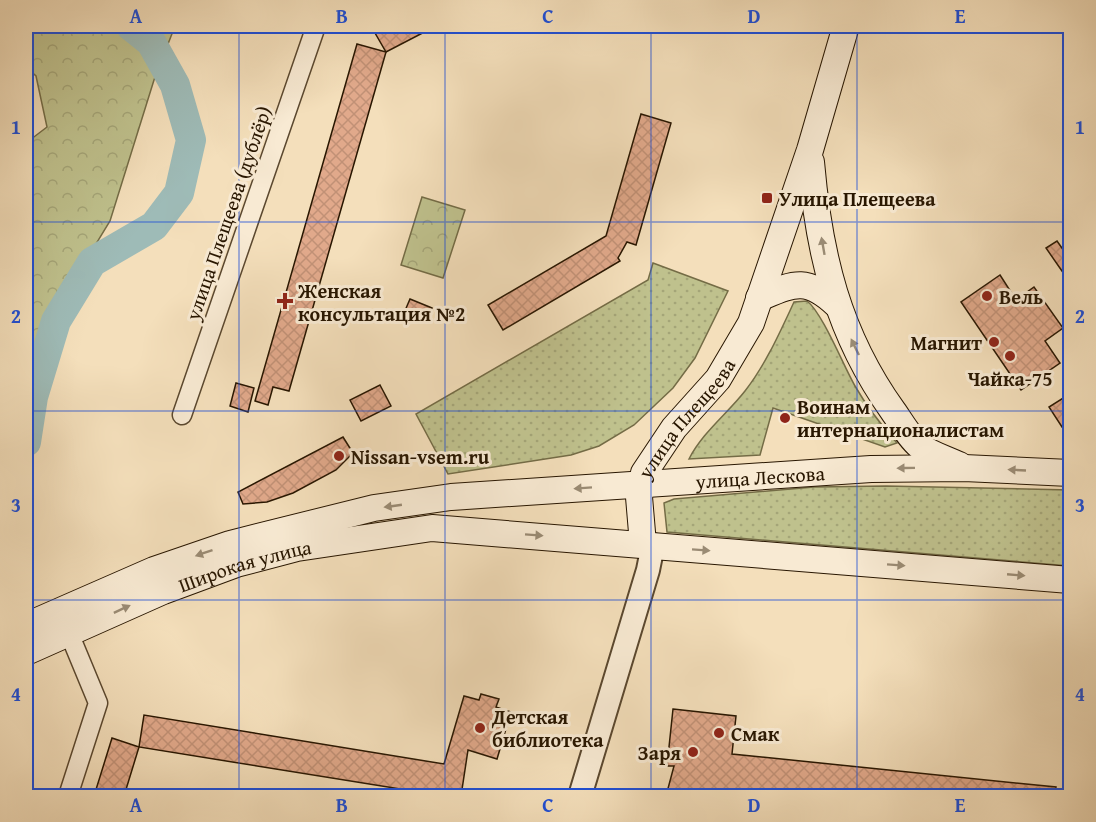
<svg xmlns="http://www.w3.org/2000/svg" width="1096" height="822" font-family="'Gentium Book Plus',serif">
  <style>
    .grass { fill: url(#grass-dots); stroke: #746c46; stroke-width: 1.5 }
    .forest { fill: url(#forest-crowns); stroke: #746c46; stroke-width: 1.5 }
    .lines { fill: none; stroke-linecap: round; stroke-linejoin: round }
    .river { stroke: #9ebbb7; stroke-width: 30 }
    .building { fill: url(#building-cross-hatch); stroke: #281600; stroke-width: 1.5 }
    .minor-casing { stroke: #5b482f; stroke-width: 21 }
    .tertiary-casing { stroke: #5b482f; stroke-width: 26 }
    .secondary-casing { stroke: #281600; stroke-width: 28 }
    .minor { stroke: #f8ead3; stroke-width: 18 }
    .tertiary { stroke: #f8ead3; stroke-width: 22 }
    .secondary { stroke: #f8ead3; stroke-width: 26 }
    .oneway { fill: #9a8b74 }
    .grid { fill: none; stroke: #1d4ed8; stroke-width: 1.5; stroke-opacity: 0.55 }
    .poi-dot { fill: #8f2418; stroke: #f8ead3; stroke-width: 2 }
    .labels { text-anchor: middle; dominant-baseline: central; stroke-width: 6; stroke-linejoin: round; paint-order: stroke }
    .poi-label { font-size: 20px; font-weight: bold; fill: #281600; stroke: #f8ead3; text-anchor: start }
    .street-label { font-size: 20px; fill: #281600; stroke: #f8ead3 }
    .neatline { fill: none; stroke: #1d4ed8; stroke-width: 2 }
    .grid-label { font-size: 20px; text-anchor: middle; font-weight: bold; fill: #1d4ed8 }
  </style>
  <defs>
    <pattern id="grass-dots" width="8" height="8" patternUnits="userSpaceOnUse" patternTransform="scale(1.5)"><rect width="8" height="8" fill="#bfc18d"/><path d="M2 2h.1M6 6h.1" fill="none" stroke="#a4a578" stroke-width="1.8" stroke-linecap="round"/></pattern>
    <pattern id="forest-crowns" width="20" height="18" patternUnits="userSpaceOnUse" patternTransform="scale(1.5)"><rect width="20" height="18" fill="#bfc18d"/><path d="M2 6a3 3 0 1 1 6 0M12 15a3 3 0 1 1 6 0" fill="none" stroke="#a4a578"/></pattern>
    <pattern id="building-cross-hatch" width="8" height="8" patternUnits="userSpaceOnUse" patternTransform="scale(1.5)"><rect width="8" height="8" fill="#e1a98b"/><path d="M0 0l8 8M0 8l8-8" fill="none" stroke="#c19176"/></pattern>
  </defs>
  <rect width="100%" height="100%" fill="#f4dfbb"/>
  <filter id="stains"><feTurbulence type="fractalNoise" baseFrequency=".00333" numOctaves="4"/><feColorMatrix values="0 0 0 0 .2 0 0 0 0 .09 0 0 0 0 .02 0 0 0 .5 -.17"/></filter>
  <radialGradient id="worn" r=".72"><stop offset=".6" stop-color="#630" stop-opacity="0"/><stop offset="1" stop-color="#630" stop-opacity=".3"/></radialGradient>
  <!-- grass -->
  <g class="grass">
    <polygon points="653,263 728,291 695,358 673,388 634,425 599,446 571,455 448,474 416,414 648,280"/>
    <path d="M807,301C822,312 844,367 855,386C867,407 882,426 897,443L885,447L773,408L760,455L689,459C702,433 727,414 745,391C766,364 780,332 794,302Z"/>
    <polygon points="886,486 1070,490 1070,566 667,532 664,503 674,499 814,487"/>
  </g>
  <!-- forest -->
  <g class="forest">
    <polygon points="26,26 175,26 154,80 110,221 46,326 26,402 26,143 47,127 36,76 26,67"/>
    <polygon points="422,197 465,210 443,278 401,265"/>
  </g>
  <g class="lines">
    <!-- river -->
    <polyline class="river" points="26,442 33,397 56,321 92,262 154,226 179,193 191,140 175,85 151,42 131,26"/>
  </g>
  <!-- building -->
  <g class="building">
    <polygon points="371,26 436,26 386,52"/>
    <polygon points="357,44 386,52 289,391 273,387 268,405 255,401"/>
    <polygon points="641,114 671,123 636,245 627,242 618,258 620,261 503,330 488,305 606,236"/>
    <polygon points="1057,241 1071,261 1071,284 1046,248"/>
    <polygon points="1000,275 1016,300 1034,287 1063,328 1045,341 1060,363 1021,390 961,302"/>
    <polygon points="410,299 432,308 427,322 404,313"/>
    <polygon points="236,383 254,388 248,412 230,406"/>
    <polygon points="380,385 391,406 361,421 350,400"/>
    <polygon points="1071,393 1071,422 1062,427 1049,407"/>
    <polygon points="343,437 353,453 336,470 293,493 267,502 243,504 238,492"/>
    <polygon points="481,694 499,699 496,707 511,712 497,759 468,750 461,796 444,796 139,747 144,715 444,764 464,696 479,700"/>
    <polygon points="673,709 736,716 732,754 1056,787 1055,796 744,796 703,793 703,796 666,796 674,766 667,766"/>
    <polygon points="112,738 139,747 124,796 94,796"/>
  </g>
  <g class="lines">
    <defs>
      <g id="minor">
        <polyline points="182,415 316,26"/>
        <polyline points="68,796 98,703 69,633"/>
      </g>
      <polyline id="tertiary" points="580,796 648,570 653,545"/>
      <g id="secondary">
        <path d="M811,162C819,255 838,334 893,411C901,422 910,439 921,447C931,455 947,459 959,465"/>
        <path d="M759,298C793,284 806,276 836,304"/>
        <path id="s1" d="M643,544L639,497L644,473L674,428L718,379L751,323L810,150L846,26"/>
        <path id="s2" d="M26,626L154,570L230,544L374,508L451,497L871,469L964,468L1070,473"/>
        <path id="s3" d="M26,652L163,591L236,564L297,548L432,528L1070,580"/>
      </g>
    </defs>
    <!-- minor casing -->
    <use href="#minor" class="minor-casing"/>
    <!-- tertiary casing -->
    <use href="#tertiary" class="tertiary-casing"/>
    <!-- secondary casing -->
    <use href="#secondary" class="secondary-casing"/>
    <!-- minor -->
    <use href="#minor" class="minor"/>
    <!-- tertiary -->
    <use href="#tertiary" class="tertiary"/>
    <!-- secondary -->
    <use href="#secondary" class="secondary"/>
  </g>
  <!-- one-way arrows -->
  <defs><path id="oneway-solid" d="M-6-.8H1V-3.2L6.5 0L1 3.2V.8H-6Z" transform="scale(1.5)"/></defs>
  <g class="oneway">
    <use href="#oneway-solid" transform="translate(823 246) rotate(-100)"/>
    <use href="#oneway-solid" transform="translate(855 347) rotate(-116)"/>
    <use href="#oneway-solid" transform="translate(906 468) rotate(179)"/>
    <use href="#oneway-solid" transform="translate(1017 470) rotate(-177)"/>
    <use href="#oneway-solid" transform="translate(583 488) rotate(176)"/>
    <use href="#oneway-solid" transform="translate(393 506) rotate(172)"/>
    <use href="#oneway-solid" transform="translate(534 535) rotate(4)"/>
    <use href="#oneway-solid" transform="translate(701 550) rotate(4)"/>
    <use href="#oneway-solid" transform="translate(204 553) rotate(161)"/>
    <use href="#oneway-solid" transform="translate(896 565) rotate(4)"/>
    <use href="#oneway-solid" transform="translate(1016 575) rotate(5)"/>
    <use href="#oneway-solid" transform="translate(122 609) rotate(-25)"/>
  </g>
  <!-- grid -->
  <path class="grid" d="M239,26V796M445,26V796M651,26V796M857,26V796M26,222H1070M26,411H1070M26,600H1070"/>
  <!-- markers -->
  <g class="poi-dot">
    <rect x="761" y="192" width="12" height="12" rx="3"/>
    <circle cx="987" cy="296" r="6"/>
    <path d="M282 292h6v6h6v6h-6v6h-6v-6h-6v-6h6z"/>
    <circle cx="994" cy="342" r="6"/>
    <circle cx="1010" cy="356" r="6"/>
    <circle cx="785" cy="418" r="6"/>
    <circle cx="339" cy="456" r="6"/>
    <circle cx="480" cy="728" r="6"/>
    <circle cx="719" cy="733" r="6"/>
    <circle cx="693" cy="752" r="6"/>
  </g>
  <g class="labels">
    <!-- poi labels -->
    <g class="poi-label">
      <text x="779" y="198">Улица Плещеева</text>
      <text x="298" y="290">Женская<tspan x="298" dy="23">консультация №2</tspan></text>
      <text x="999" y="296">Вель</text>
      <text x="982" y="342" text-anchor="end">Магнит</text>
      <text x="1010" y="378" text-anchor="middle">Чайка-75</text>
      <text x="797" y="406">Воинам<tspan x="797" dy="23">интернационалистам</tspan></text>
      <text x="351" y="456">Nissan-vsem.ru</text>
      <text x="492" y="716">Детская<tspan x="492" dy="23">библиотека</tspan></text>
      <text x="731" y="733">Смак</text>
      <text x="681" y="752" text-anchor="end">Заря</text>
    </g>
    <!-- street labels -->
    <g class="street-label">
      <text transform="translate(228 213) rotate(-71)">улица Плещеева (дублёр)</text>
      <text stroke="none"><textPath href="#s1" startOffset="141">улица Плещеева</textPath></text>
      <text stroke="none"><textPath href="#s2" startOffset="756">улица Лескова</textPath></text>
      <text stroke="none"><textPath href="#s3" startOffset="236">Широкая улица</textPath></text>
    </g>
  </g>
  <!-- margin -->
  <rect width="1096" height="822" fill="none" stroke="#f4dfbb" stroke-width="66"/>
  <rect x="33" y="33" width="1030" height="756" class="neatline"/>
  <g class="grid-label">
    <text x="136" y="23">A</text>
    <text x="342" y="23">B</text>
    <text x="548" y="23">C</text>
    <text x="754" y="23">D</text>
    <text x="960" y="23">E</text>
    <text x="16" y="134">1</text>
    <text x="1080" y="134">1</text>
    <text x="16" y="323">2</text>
    <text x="1080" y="323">2</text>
    <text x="16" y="512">3</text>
    <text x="1080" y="512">3</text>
    <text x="16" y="701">4</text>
    <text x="1080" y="701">4</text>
    <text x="136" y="812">A</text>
    <text x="342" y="812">B</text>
    <text x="548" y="812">C</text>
    <text x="754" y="812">D</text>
    <text x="960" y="812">E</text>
  </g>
  <rect width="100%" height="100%" filter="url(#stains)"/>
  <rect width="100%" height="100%" fill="url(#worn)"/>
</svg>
